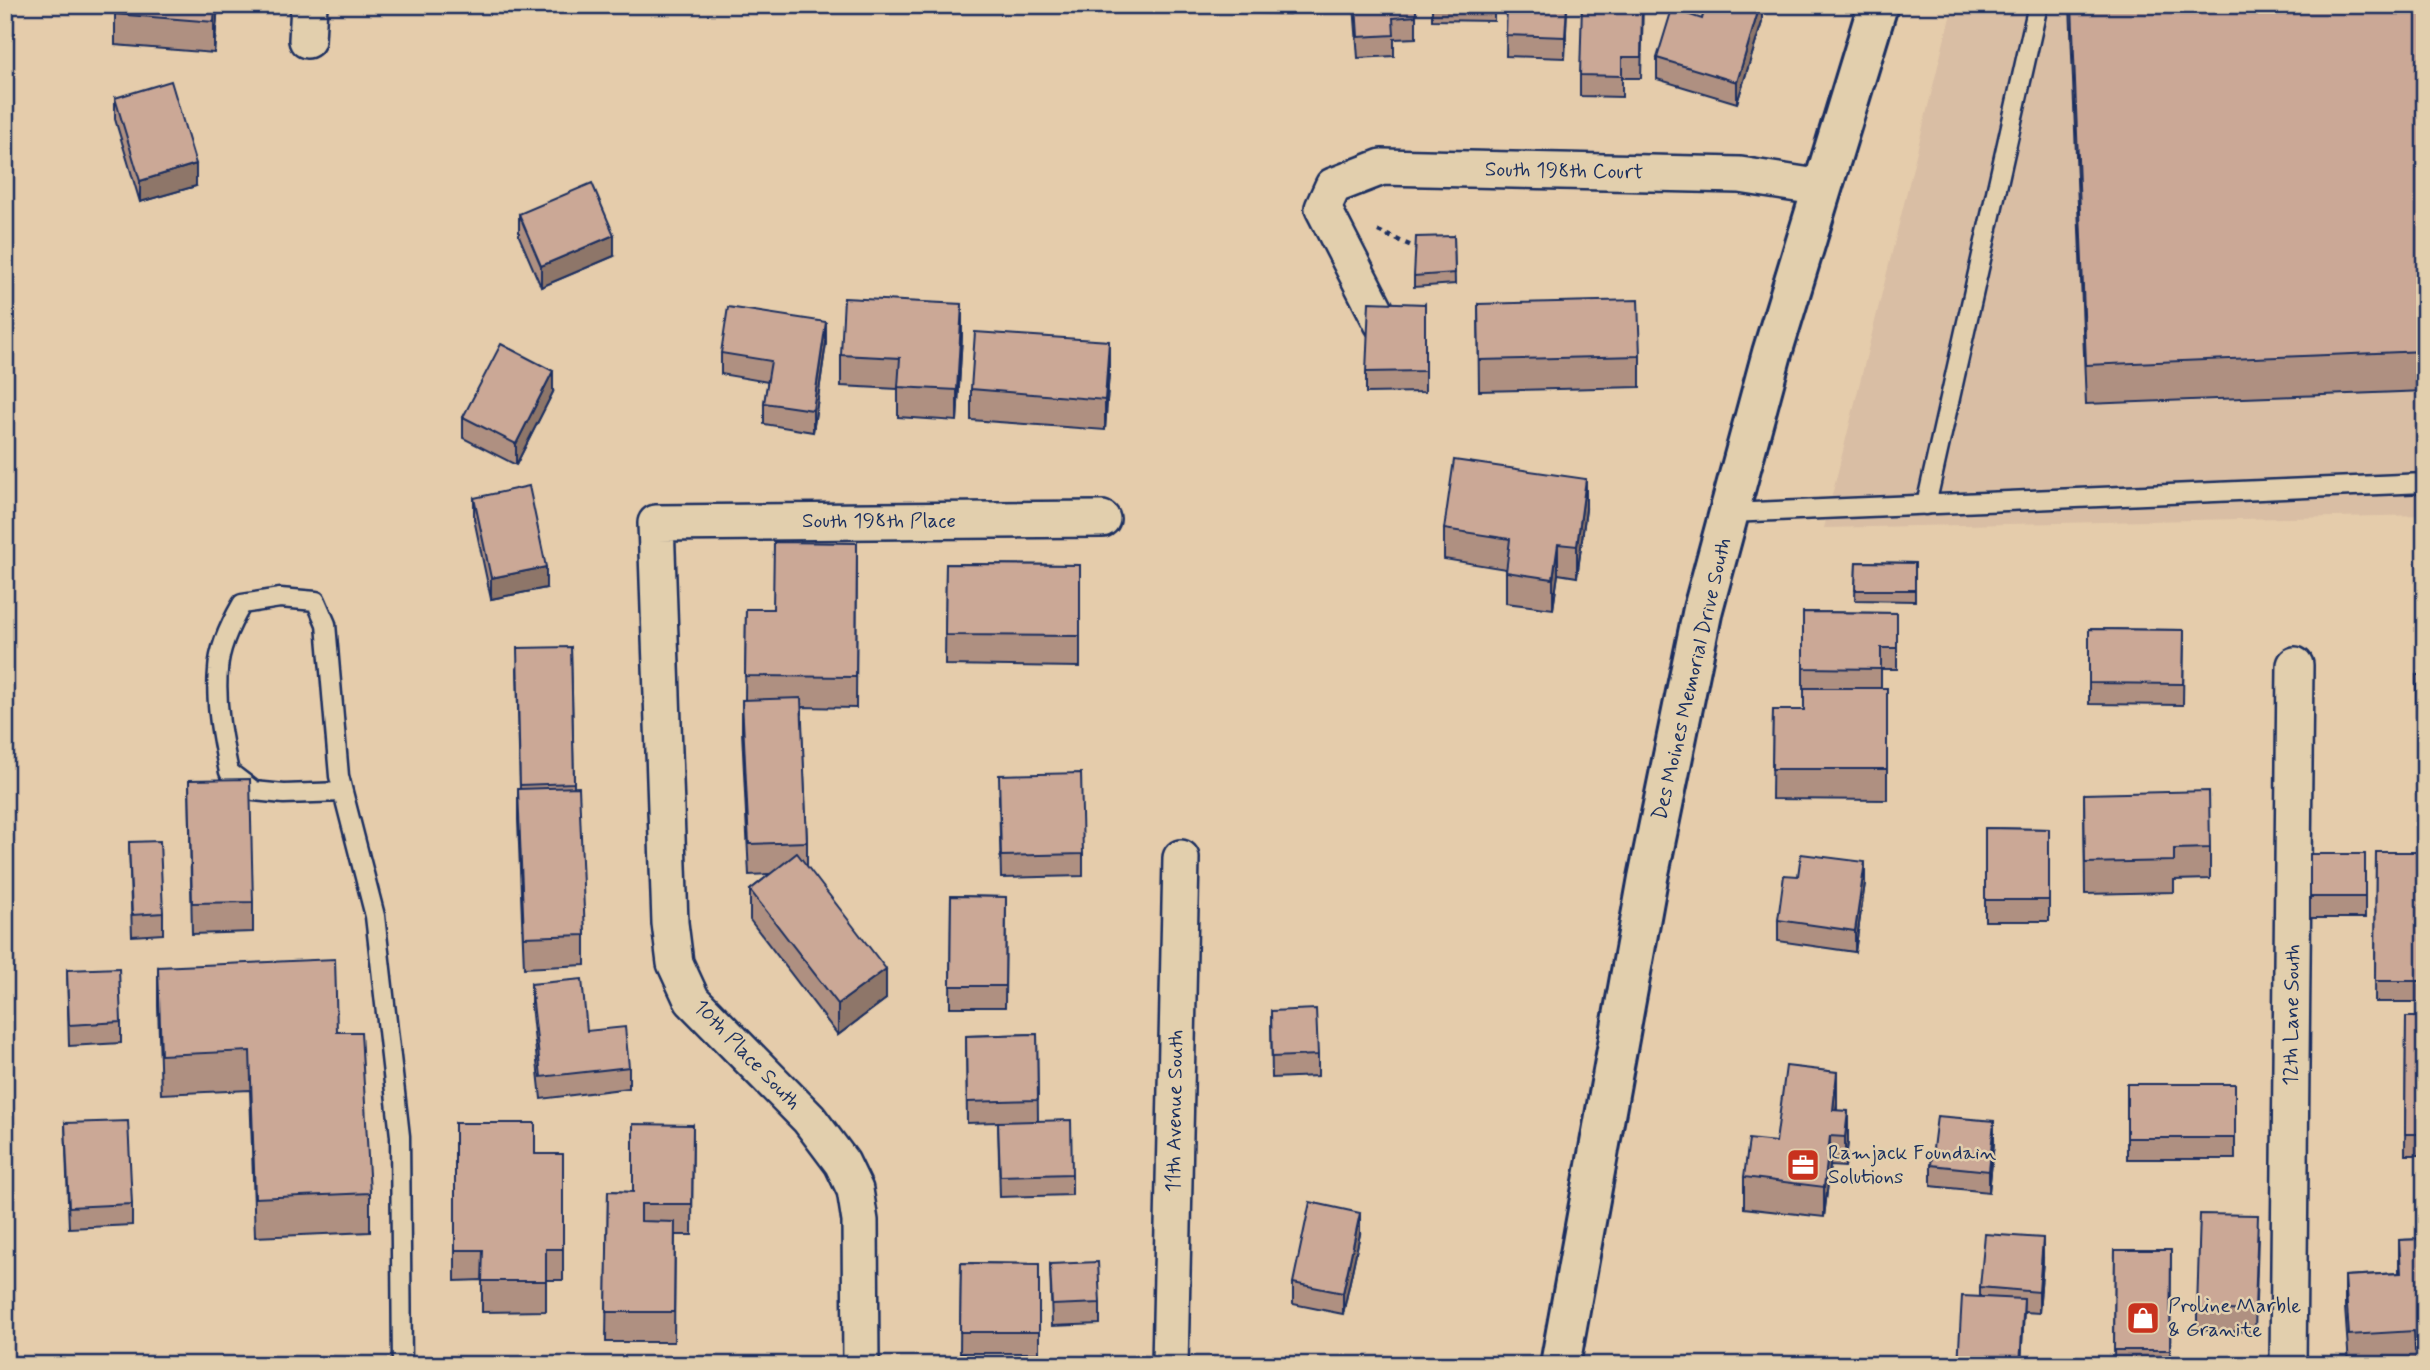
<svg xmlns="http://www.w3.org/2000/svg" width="2430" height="1370" font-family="Mynerve,sans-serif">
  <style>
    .built { fill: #d9bea4 }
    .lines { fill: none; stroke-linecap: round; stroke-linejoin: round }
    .service-casing { stroke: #1b2f5e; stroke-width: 23 }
    .minor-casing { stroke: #1b2f5e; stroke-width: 40 }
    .secondary-casing { stroke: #1b2f5e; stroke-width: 44 }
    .path { stroke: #1b2f5e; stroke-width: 4.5; stroke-dasharray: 5 5; stroke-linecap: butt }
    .service { stroke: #e2cfad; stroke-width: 18 }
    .minor { stroke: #e2cfad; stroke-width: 35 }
    .secondary { stroke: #e2cfad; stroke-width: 38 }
    .wall { fill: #af9081; stroke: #1b2f5e; stroke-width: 2 }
    .shaded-wall { fill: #8e7669; stroke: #1b2f5e; stroke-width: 2 }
    .building { fill: #cba896; stroke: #1b2f5e; stroke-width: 2 }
    .labels { text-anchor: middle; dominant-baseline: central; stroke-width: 5; stroke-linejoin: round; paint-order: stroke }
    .street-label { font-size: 21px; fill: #1b2f5e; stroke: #e2cfad }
    .poi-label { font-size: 21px; fill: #1b2f5e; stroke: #e2cfad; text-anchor: start }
  </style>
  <rect width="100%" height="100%" fill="#e5ccab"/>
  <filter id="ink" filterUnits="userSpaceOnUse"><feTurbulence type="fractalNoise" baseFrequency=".0143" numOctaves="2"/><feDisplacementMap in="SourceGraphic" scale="14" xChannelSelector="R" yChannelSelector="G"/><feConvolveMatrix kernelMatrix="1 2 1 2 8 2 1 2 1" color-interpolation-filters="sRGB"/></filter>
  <g filter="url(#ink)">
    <!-- built -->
    <polygon class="built" points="1953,5 2425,5 2425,515 1824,528"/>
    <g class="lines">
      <defs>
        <g id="service">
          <polyline points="1926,505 2038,5"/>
          <polyline points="1729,513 2425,483"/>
          <path d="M343,792L284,794L254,791L229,772C222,739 215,704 218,670C219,647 231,623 242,604L280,598L316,601L326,624L339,776L343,792L375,916L400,1136L402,1365"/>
        </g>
        <g id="minor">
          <polyline points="307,40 309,5"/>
          <polyline points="1382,323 1323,208 1333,186 1382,167 1740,175 1823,188"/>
          <polyline points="861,1365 860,1221 855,1190 842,1163 809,1119 692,1000 675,963 670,923 656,523 1102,519"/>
          <polyline points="1170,1365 1181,858"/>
          <polyline points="2288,1365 2295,665"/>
        </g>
        <polyline id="secondary" points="1560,1365 1648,878 1703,609 1772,353 1878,5"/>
      </defs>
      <!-- service casing -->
      <use href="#service" class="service-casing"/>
      <!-- minor casing -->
      <use href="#minor" class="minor-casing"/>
      <!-- secondary casing -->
      <use href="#secondary" class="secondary-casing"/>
      <!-- path -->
      <polyline class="path" points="1378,231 1416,248"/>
      <!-- service -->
      <use href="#service" class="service"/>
      <!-- minor -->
      <use href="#minor" class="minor"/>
      <!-- secondary -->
      <use href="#secondary" class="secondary"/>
    </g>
    <!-- wall -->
    <g class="wall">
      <polygon points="218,5 214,53 115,45 115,14"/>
      <polygon points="966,5 1025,5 1025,9 966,8"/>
      <polygon points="1233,5 1290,5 1289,14 1233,12"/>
      <polygon points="1354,5 1416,5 1416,38 1394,39 1394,56 1358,58"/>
      <polygon points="1432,5 1494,5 1494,21 1432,20"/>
      <polygon points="1507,5 1567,5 1565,58 1506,56"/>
      <polygon points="1643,5 1641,78 1622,78 1622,97 1580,96 1580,75"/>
      <polygon points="1706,5 1766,5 1765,8 1762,7 1762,22 1737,103 1657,79 1657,58 1702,19"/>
      <polygon points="2070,5 2425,5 2425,391 2086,404"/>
      <polygon points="115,98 196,186 140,202 115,119"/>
      <polygon points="519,214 614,256 541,287 519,236"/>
      <polygon points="1454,236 1455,284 1414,287 1414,276"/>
      <polygon points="1425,304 1425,392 1366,393 1366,372"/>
      <polygon points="1478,304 1640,356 1640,387 1479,391"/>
      <polygon points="962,335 957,421 898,417 898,389 841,386 841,355"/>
      <polygon points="826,343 813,432 764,424 764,403 768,382 721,374 721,353"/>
      <polygon points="1109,372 1105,430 971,420 971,389"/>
      <polygon points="553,392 516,465 463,438 463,417"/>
      <polygon points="474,498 546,588 491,599 474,519"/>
      <polygon points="1586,509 1577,577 1558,574 1553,609 1506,603 1506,569 1444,559 1444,529"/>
      <polygon points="857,543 856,708 801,707 807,842 807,866 886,999 838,1035 750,920 750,890 770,874 749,875 742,731 742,700 745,700 746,609 773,609"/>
      <polygon points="1856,562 1915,563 1915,601 1855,600"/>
      <polygon points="946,564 1080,565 1080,667 945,665"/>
      <polygon points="1803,612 1897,613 1897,669 1881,669 1881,688 1887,688 1887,800 1772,799 1773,710 1804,710 1804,689 1803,689"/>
      <polygon points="2089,629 2184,630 2183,705 2089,704"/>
      <polygon points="571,647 574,787 585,935 585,965 524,968 518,820 518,789 520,789 517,669"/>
      <polygon points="2416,675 2425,675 2425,798 2418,798"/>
      <polygon points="189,780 253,902 253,932 192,934"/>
      <polygon points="2084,794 2210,848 2210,879 2174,880 2174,892 2085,894"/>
      <polygon points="999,796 1083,854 1083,876 1001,878"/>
      <polygon points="1985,828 2049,829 2049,921 1985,921"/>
      <polygon points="129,842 163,913 163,934 132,936"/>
      <polygon points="2376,852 2425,852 2425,1002 2375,1002"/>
      <rect x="2310" y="854" width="55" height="64"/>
      <polygon points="1798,876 1865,883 1855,952 1778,941 1778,920"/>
      <polygon points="951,896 1006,897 1005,1007 950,1007"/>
      <polygon points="158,967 337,1032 370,1193 370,1232 255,1237 250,1090 161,1094 158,1006"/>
      <polygon points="67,970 121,1022 121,1043 69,1046"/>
      <polygon points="531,984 587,1031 629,1067 629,1088 541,1099 531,1005"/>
      <polygon points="1271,1011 1318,1055 1318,1076 1272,1078"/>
      <polygon points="2406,1017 2425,1017 2425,1155 2405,1155"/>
      <polygon points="1037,1034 1038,1121 1072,1174 1072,1195 1000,1197 998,1122 967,1123 966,1036"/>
      <rect x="2127" y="1084" width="108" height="75"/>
      <polygon points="1837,1103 1837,1110 1848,1142 1845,1167 1830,1166 1824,1217 1744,1208 1744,1177 1776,1142"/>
      <polygon points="65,1123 132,1204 132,1225 69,1228"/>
      <polygon points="455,1123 535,1154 563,1154 563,1280 546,1280 546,1311 482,1312 482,1280 455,1281"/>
      <polygon points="693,1125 692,1235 675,1235 674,1342 606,1342 608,1191 633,1192"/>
      <polygon points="1994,1142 1989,1192 1931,1186 1931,1165"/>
      <polygon points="1360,1234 1343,1314 1293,1304 1293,1283"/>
      <polygon points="2258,1236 2255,1332 2197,1330 2197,1309"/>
      <polygon points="2425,1239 2425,1365 2415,1365 2414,1361 2349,1365 2345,1307 2345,1276 2399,1273 2399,1240"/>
      <polygon points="2115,1250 2171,1250 2170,1365 2114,1365"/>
      <polygon points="2043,1259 2039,1313 2024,1312 2021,1365 1958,1365 1980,1297 1980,1287"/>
      <polygon points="961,1263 1039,1264 1039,1353 960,1353"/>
      <polygon points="1050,1264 1100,1303 1100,1324 1052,1326"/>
    </g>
    <!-- shaded-wall -->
    <g class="shaded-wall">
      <polygon points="215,5 218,5 214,53 214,22"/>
      <polygon points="1567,5 1565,58 1565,37"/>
      <polygon points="1760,5 1762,5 1762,22 1737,103 1737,82"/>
      <polygon points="196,164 196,186 140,202 140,181"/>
      <polygon points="614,235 614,256 541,287 541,266"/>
      <polygon points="962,304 962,335 957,421 957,390"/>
      <polygon points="826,322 826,343 813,432 813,410"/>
      <polygon points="1109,341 1109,372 1105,430 1105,400"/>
      <polygon points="553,371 553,392 516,465 516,444"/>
      <polygon points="1586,479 1586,509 1577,577 1577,546"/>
      <polygon points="1558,544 1558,574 1553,609 1553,579"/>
      <polygon points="546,567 546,588 491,599 491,578"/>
      <polygon points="1865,862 1865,883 1855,952 1855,931"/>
      <polygon points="886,969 886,999 838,1035 838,1004"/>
      <polygon points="1837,1072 1837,1103 1833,1136 1833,1110"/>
      <polygon points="1848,1111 1848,1142 1845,1167 1845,1137"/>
      <polygon points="1994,1121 1994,1142 1989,1192 1989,1171"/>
      <polygon points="1830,1136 1830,1166 1824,1217 1824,1187"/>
      <polygon points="1360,1213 1360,1234 1343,1314 1343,1293"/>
      <polygon points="2043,1238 2043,1259 2039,1313 2039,1292"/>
      <polygon points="2024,1299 2021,1365 2020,1365"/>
    </g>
    <!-- building -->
    <g class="building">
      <polygon points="116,5 215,5 214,22 115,14"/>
      <polygon points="1356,5 1416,5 1416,16 1393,18 1394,35 1358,37"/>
      <polygon points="1507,5 1567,5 1565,37 1506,35"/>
      <polygon points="1582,5 1642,5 1641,57 1622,57 1622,76 1580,75"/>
      <polygon points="1706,5 1760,5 1737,82 1657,58 1672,9 1702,19"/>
      <polygon points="2072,5 2425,5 2425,351 2086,365"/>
      <polygon points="171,81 196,164 140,181 115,98"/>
      <polygon points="592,183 614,235 541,266 519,214"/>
      <polygon points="1454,236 1455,273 1414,276 1416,237"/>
      <polygon points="844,298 962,304 957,390 898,387 900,358 841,355"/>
      <polygon points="1638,300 1640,356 1479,360 1478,304"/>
      <polygon points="1369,302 1425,304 1425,371 1366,372"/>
      <polygon points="728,307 826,322 813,410 764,403 771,361 721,353"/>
      <polygon points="975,332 1109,341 1105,400 971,389"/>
      <polygon points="501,344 553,371 516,444 463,417"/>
      <polygon points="1454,460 1586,479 1577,546 1558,544 1553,579 1506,572 1510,539 1444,529"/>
      <polygon points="529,486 546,567 491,578 474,498"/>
      <polygon points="774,542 857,543 856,677 745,676 746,609 773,609"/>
      <polygon points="1856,562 1915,563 1915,590 1855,590"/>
      <polygon points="946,564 1080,565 1080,636 945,635"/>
      <polygon points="1803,612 1897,613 1897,648 1881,648 1881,669 1803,668"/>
      <polygon points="2089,629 2184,630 2183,684 2089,683"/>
      <polygon points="571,647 574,783 520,785 517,648"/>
      <polygon points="2416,675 2425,675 2425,777 2418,777"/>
      <polygon points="1804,688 1887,688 1887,769 1772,769 1773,710 1804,710"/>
      <polygon points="801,698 807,842 749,844 742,700"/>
      <polygon points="1081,773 1083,854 1001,856 999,775"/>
      <polygon points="250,779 253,902 192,903 189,780"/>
      <polygon points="579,787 585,935 524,937 518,789"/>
      <polygon points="2209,791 2210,848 2174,849 2174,861 2085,863 2084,794"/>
      <polygon points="1985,828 2049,829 2049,900 1985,900"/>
      <polygon points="160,841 163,913 132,915 129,842"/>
      <polygon points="2376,852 2425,852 2425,981 2375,981"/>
      <polygon points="797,853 886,969 838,1004 750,890"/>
      <polygon points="1801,854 1865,862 1855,931 1778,920 1784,875 1798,876"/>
      <rect x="2310" y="854" width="55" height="43"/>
      <polygon points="951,896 1006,897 1005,986 950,986"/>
      <polygon points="335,959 337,1032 361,1032 370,1193 255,1198 250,1051 161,1055 158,967"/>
      <polygon points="119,968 121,1022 69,1025 67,970"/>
      <polygon points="582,979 587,1031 625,1027 629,1067 541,1077 531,984"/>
      <polygon points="1316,1009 1318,1055 1272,1057 1271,1011"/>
      <polygon points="2406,1017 2425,1017 2425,1134 2405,1134"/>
      <polygon points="1037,1034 1038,1100 967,1102 966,1036"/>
      <polygon points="1786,1066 1837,1072 1833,1110 1848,1111 1845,1137 1830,1136 1824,1187 1744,1177 1749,1139 1776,1142"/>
      <rect x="2127" y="1084" width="108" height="54"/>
      <polygon points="1937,1116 1994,1121 1989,1171 1931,1165"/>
      <polygon points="1071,1120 1072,1174 1000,1176 998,1122"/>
      <polygon points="128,1121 132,1204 69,1207 65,1123"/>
      <polygon points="455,1123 535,1123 535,1154 563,1154 563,1249 546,1249 546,1281 482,1281 483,1250 455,1250"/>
      <polygon points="633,1124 693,1125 692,1204 641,1204 641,1221 675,1222 674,1312 606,1312 608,1191 633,1192"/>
      <polygon points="1310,1202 1360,1213 1343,1293 1293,1283"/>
      <polygon points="2200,1214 2258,1215 2255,1311 2197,1309"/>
      <polygon points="1985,1234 2043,1238 2039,1292 1980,1287"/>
      <polygon points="2425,1239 2425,1350 2415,1351 2414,1331 2349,1335 2345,1276 2401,1273 2399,1240"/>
      <polygon points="2115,1250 2171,1250 2170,1350 2114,1350"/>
      <polygon points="1098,1262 1100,1303 1052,1305 1050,1264"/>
      <polygon points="961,1263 1039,1264 1039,1332 960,1332"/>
      <polygon points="1962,1296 2024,1299 2020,1365 1958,1365"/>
    </g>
  </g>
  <!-- icons -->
  <defs>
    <symbol id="office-square" viewBox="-11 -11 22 22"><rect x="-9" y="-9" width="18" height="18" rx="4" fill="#c8321e" stroke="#e2cfad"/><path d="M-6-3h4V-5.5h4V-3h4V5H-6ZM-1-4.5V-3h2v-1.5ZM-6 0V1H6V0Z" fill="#fff"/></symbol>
    <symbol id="shop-square" viewBox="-11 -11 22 22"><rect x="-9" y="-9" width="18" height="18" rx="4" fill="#c8321e" stroke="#e2cfad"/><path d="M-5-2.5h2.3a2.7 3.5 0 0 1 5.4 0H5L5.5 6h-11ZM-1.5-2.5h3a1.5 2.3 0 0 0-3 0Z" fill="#fff"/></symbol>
  </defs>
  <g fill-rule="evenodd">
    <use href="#office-square" x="1784" y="1146" width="38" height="38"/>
    <use href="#shop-square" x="2124" y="1299" width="38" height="38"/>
  </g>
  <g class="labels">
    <!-- street labels -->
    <g class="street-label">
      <text transform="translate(1564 171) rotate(1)">South 198th Court</text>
      <text x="879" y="521">South 198th Place</text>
      <text transform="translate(1692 679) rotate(-77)">Des Moines Memorial Drive South</text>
      <text transform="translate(2292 1015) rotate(-89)">12th Lane South</text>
      <text transform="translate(747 1055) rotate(46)">10th Place South</text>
      <text transform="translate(1175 1111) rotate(-89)">11th Avenue South</text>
    </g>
    <!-- poi labels -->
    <g class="poi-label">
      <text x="1828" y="1153">Ramjack Foundain<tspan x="1828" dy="24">Solutions</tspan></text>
      <text x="2168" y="1306">Proline Marble<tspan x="2168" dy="24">&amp; Granite</tspan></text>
    </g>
  </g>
  <!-- margin -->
  <rect width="2430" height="1370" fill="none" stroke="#e2cfad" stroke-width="28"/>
  <rect x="14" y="14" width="2402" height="1342" fill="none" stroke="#1b2f5e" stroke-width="2.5" filter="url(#ink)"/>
</svg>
